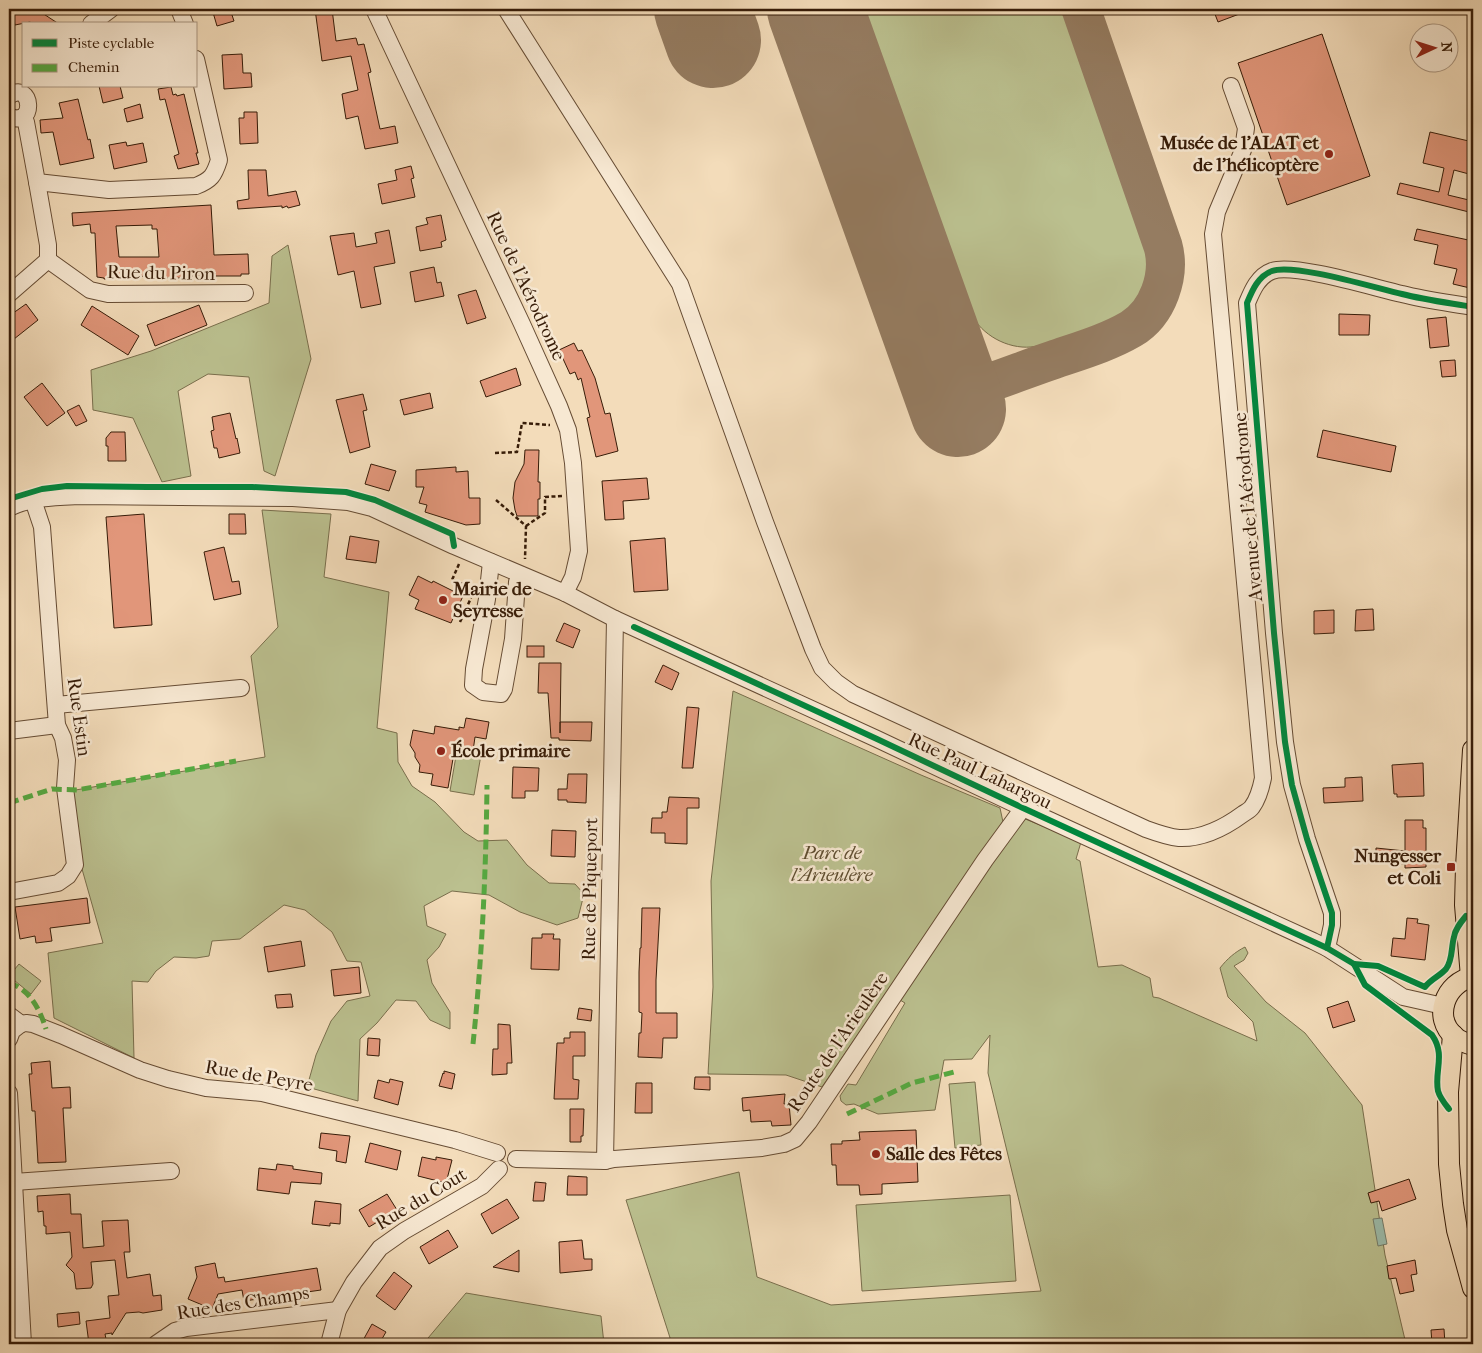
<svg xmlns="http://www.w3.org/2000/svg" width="1482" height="1353" font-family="'IM FELL French Canon',serif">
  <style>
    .green { fill: #bbc08f; stroke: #796e4c }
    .water { fill: #9cbcab; stroke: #747c6a }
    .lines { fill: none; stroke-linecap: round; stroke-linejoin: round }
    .taxiway { stroke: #957c61; stroke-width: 39 }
    .runway { stroke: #957c61; stroke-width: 96 }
    .building { fill: #e1967a; stroke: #371c08; fill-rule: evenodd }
    .minor-casing { stroke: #664c34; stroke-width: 18 }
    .major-casing { stroke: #371c08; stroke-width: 22 }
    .path { stroke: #371c08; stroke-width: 2.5; stroke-dasharray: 4 2.5; stroke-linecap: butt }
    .minor { stroke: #f7e8d2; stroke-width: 16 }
    .major { stroke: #f3dcba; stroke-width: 20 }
    .quiet { stroke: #55a941; stroke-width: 5; stroke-dasharray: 10 5; stroke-linecap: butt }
    .cycleway-casing { stroke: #f7e8d2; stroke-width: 9 }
    .cycleway { stroke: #00873e; stroke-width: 6 }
    .poi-dot { fill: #8f2418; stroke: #f7e8d2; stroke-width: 2 }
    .labels { text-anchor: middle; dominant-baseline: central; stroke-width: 5; stroke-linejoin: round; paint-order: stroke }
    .poi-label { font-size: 19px; font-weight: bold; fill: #371c08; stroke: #f7e8d2; text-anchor: start }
    .street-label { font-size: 19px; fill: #371c08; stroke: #f7e8d2 }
    .park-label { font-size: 19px; font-style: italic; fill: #5f4d30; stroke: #f7e8d2 }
  </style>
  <rect width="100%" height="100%" fill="#f3dcba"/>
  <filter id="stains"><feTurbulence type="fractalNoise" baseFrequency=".004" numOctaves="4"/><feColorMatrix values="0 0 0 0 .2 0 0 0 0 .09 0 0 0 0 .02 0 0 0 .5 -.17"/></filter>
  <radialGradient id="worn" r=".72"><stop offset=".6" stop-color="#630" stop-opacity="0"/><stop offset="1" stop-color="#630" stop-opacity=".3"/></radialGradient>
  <!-- green -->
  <g class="green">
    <path d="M862,9H1064L1148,250C1152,273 1147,292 1131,309C1120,321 1101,325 1086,330C1069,336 1050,345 1031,347C1007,349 982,335 971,314Z"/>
    <polygon points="288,245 311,359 275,476 264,471 249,377 208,374 178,391 191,476 162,482 133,418 93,410 91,370 151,351 269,303 272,256"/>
    <polygon points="262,510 331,514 324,577 389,592 377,728 397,733 398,762 412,786 435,802 464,832 478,841 507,840 527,865 549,883 575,884 584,894 578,918 557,925 520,912 489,895 452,891 424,906 427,926 446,934 439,947 427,960 432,983 450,1012 450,1029 430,1020 416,1001 396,1000 377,1023 360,1039 358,1101 307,1087 316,1055 331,1021 347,1001 370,996 361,962 347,961 332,932 305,910 284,905 240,939 212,941 209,956 196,958 174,957 156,971 148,982 132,981 134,1058 54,1018 48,953 103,943 82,869 70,791 265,757 251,656 278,627"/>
    <polygon points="733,691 921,775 1000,808 1003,822 822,1087 786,1075 708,1074 713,987 711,881"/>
    <polygon points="457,750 481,755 474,795 450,791"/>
    <path d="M1023,818L1081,842L1076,859L1080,861L1098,967L1122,965L1150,978L1153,997L1159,998L1257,1041L1253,1022L1228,997L1220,968C1227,959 1235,952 1245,947L1248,953L1244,960L1234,966L1266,1002L1305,1033L1362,1105L1385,1255L1406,1344H672L626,1200L739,1172L757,1277L831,1305L1041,1291L988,1073L990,1035L972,1059L944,1060L935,1110L878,1114L854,1104L846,1105L841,1101L840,1096L848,1084L856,1085L905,1003L900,1000Z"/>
    <polygon points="19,964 41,981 31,994 9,976"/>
    <polygon points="975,1082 981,1145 955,1148 949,1084"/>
    <polygon points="1010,1195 1016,1281 862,1291 856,1205"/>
    <polygon points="466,1293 601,1316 604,1344 423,1344"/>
  </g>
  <!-- water -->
  <polygon class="water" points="1382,1218 1387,1244 1378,1246 1373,1219"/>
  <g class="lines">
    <!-- taxiway -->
    <path class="taxiway" d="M934,335C942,357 944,387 973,388C1000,380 1026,369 1053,360C1079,351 1107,343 1131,329C1158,313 1171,275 1163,246L1081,9"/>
    <!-- runway -->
    <g class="runway">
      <polyline points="702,9 713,40"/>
      <polyline points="815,9 958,409"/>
    </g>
  </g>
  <!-- building -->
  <g class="building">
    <polygon points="11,9 36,9 59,24 33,24 30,22 15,25"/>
    <polygon points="212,9 230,9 234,21 217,26"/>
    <polygon points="315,9 332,9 336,41 356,38 358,45 364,44 371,72 368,73 380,129 395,126 398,143 365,149 358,116 346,119 342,94 358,90 351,56 322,61"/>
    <polygon points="1213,9 1249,9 1250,10 1218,22"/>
    <polygon points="1322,34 1370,176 1287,205 1238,63"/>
    <polygon points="242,54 243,73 251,73 252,87 224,89 222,55"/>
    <polygon points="99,86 120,86 123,98 103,103"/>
    <polygon points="171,87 173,95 176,94 177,96 184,94 198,153 196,153 199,164 178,169 174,156 179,154 165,99 160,100 158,89"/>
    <polygon points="78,99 88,140 90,139 94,158 60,165 53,132 41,133 40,120 63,118 59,103"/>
    <polygon points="140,104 143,118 127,122 124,109"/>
    <polygon points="244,112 257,112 258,143 240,144 239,118 244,118"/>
    <polygon points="1430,132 1473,142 1473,158 1469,174 1454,170 1448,195 1473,201 1473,213 1397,194 1400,183 1439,192 1444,168 1423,163"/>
    <polygon points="126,142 127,146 143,143 147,162 114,169 109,145"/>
    <polygon points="411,166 414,178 411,179 415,197 382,204 378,184 397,180 395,170"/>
    <polygon points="248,170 266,170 268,196 296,191 300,205 288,208 287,206 282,208 282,206 238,209 237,201 249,199"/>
    <path d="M211,205L214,255L248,254L249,274H241V276H185V278H160L159,276H147L130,277V278L104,279V278L97,277L95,233H91L90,224L73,226L72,213ZM152,225V229H157L159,257H119L116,226Z"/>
    <polygon points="441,215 446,240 441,242 442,247 420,251 416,227 428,224 426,218"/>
    <polygon points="1417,229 1473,241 1473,274 1470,288 1453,284 1457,269 1434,264 1438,245 1414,240"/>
    <polygon points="389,230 395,263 374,267 381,304 361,308 354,271 338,275 330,236 354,233 356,247 377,243 375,233"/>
    <polygon points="434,267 437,283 441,282 444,296 415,302 410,272"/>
    <polygon points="476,290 486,318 467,324 458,295"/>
    <polygon points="26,304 38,320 9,343 9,316"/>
    <polygon points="199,305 207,325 155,346 147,325"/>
    <polygon points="92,306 139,336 128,355 81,325"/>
    <polygon points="1339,314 1370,315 1369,335 1339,335"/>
    <polygon points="1446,317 1449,346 1430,348 1427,319"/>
    <polygon points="574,343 578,351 582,350 595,378 605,414 610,413 618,451 596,457 587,418 590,417 581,378 578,380 575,372 570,374 559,350"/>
    <polygon points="1455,360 1456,376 1442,377 1440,361"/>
    <polygon points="516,368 521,385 486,397 480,381"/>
    <polygon points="42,383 65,413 47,426 24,397"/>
    <polygon points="430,393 433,408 404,415 400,400"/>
    <polygon points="363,394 367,410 363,411 370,447 350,453 336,400"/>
    <polygon points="79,405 87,421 76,426 67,411"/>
    <polygon points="230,413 236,439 237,438 240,453 219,458 217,448 214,448 211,431 214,430 212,417"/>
    <polygon points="1323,430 1396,446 1391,472 1317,457"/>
    <polygon points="111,432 125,432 126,461 108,461 108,446 106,446 106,438"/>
    <polygon points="525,450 539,450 538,482 540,482 540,499 538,499 538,516 517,516 515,510 513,498 515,482 524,464"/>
    <polygon points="371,464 396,471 389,491 365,484"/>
    <polygon points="456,467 456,472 468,471 469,498 480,498 480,524 466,525 425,512 427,505 419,503 424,487 416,487 416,470"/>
    <polygon points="647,478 649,499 623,501 624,519 605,520 602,481"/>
    <polygon points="144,514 152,625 114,628 106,517"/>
    <polygon points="229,514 245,514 246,534 229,534"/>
    <polygon points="350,536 379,541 376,563 346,559"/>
    <polygon points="665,538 668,590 634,592 630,541"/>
    <polygon points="224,547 232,582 239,581 241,594 214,600 204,552"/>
    <polygon points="418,576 432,583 433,581 463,596 451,623 415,609 419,600 409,595"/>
    <polygon points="1373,609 1374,630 1355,631 1356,610"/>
    <polygon points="1334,610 1334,633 1314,634 1314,611"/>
    <polygon points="564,623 580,630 573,648 556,641"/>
    <rect x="527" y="646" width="17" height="11"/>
    <polygon points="539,663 561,663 560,733 560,722 592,722 591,741 559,740 559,738 551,738 548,693 538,693"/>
    <polygon points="663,665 679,673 672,690 655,682"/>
    <polygon points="687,707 699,708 693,768 682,768"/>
    <polygon points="466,718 489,722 486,739 475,737 473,751 455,747 448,788 431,785 433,774 419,772 420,765 415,757 415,753 410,745 413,730 434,734 435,726 459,730 459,727 464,728"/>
    <polygon points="1423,763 1424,796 1397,797 1397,794 1394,794 1392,765"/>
    <polygon points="513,767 539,768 538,791 525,791 525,798 512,798"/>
    <polygon points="568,774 587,774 586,803 567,802 567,800 558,800 558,789 567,789"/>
    <polygon points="1362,777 1363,801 1324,803 1323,788 1345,787 1345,778"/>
    <polygon points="669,797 699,798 699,808 687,808 687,844 665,843 665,833 651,833 652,818 662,818 662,812 667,812"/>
    <polygon points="1405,820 1423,820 1423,828 1426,828 1426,867 1405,868 1405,864 1376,862 1376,848 1405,851"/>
    <polygon points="552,830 576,831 575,857 551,856"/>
    <polygon points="87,898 90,923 50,928 52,941 36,943 35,936 20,939 15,907"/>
    <polygon points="642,908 660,908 656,980 656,1013 677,1013 677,1038 663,1038 662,1058 638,1057 639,1033 641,1033 642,1013 639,1012 639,972 640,948 641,948"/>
    <polygon points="1407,918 1418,919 1417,923 1429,925 1425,960 1391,956 1393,938 1405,939"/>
    <polygon points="542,934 554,934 553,939 560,939 559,970 531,969 532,938 542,938"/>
    <polygon points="301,941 305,966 268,972 264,947"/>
    <polygon points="359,967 361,993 334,996 331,970"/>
    <polygon points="291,994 293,1007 277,1008 275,995"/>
    <polygon points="1348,1001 1355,1021 1333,1028 1327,1008"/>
    <polygon points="579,1008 592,1010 591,1021 577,1019"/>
    <polygon points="498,1024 510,1025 512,1063 507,1063 507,1074 492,1075 493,1049 498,1049"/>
    <polygon points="570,1032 585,1032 585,1056 573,1056 573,1079 579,1080 578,1099 554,1099 557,1043 564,1043 564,1038 570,1038"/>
    <polygon points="368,1038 380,1039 379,1056 367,1055"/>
    <polygon points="50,1061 52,1088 70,1087 71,1108 63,1108 66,1162 38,1163 35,1111 32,1111 29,1074 32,1074 31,1063"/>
    <polygon points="444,1071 455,1074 452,1089 439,1086 443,1073 444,1074"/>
    <polygon points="695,1077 710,1077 710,1090 694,1089"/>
    <polygon points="390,1079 403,1082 398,1105 374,1098 378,1080 389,1083"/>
    <polygon points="636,1083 652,1083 652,1113 635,1113"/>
    <polygon points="785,1094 784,1104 789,1104 791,1125 772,1126 771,1121 751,1122 750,1110 743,1111 742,1098"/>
    <polygon points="570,1109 584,1109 583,1136 581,1136 581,1142 570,1142"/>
    <polygon points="916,1130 918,1182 882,1184 882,1194 860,1195 859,1185 837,1185 836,1165 832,1165 831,1144 842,1144 842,1141 860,1140 859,1132"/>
    <polygon points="321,1133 350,1136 346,1163 336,1161 337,1151 319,1148"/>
    <polygon points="370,1143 401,1151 397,1170 365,1162"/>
    <polygon points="422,1157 436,1160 436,1157 452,1160 446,1183 418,1176"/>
    <polygon points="277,1164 293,1166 293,1169 322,1173 321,1184 291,1182 289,1194 257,1190 259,1168 276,1170"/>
    <polygon points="568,1176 587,1177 587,1195 567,1195"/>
    <polygon points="1409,1179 1416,1199 1382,1211 1379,1201 1371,1203 1368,1193"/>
    <polygon points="535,1182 546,1183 544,1201 533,1201"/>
    <polygon points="70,1194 71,1214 81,1214 83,1248 104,1246 102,1221 128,1220 130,1252 124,1252 127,1278 150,1274 153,1296 161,1295 162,1310 143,1313 139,1312 126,1313 112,1335 112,1333 105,1334 107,1344 89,1344 86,1321 110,1318 108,1296 119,1295 115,1260 91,1262 93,1284 91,1288 76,1289 74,1273 66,1265 72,1257 70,1232 46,1234 46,1226 44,1226 43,1211 38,1212 37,1196"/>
    <polygon points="387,1194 397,1210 369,1227 359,1210"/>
    <polygon points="507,1199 519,1218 492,1234 481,1214"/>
    <polygon points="315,1201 341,1204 340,1224 330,1223 330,1226 312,1224"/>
    <polygon points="448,1230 458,1247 429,1264 420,1247"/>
    <polygon points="582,1240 584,1259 592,1259 592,1270 560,1273 559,1242"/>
    <polygon points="519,1250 519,1272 493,1267"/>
    <polygon points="1415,1260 1417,1274 1411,1275 1414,1291 1400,1294 1396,1278 1389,1279 1387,1266"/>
    <polygon points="215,1263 218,1278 224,1277 225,1282 317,1268 321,1290 244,1301 242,1290 218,1294 212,1309 188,1299 197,1277 195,1267"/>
    <polygon points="394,1272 412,1286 395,1310 376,1296"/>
    <polygon points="79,1312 80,1324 58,1327 57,1314"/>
    <polygon points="372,1324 386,1332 379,1344 361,1344"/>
    <polygon points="1444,1329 1445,1344 1432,1344 1431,1330"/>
  </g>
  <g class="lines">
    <defs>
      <g id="minor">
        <polyline points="179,9 185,24"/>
        <polyline points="374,9 522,324 559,406 568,430 573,463 579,551 573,577 565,593"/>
        <path d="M506,9L680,284L765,522L813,649L822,668L836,682L853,694L1146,829C1157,833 1168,837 1179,838C1203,839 1224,828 1243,814C1246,812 1250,810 1252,807C1258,799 1261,788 1263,778L1213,234L1217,212L1243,150L1246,128L1231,86"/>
        <polyline points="91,24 111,9"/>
        <path d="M9,96C33,79 36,130 9,116"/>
        <path d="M22,117L26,122L37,182L109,190L196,186C211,180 214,176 219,160L196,59"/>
        <polyline points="37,182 48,245 48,260"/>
        <polyline points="48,260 90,290 108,294 245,293"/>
        <polyline points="9,294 48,260"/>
        <path d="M9,508C31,497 57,497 81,496L293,498L348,502L372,508L454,546L565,593L615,619L877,739L1023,808L1313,941L1327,948L1403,997L1443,1006"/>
        <polyline points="491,562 487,599 474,669 473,685 483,692 501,694 504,689 513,639 517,582 521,575"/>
        <polyline points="56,705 241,688"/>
        <polyline points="9,731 57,725"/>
        <polyline points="9,892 58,883 68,876 75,865 65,788 67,760 63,738 57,725 42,527 33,500"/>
        <path d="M1327,948L1332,925V913L1307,839L1292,785L1285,742L1274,633L1247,303C1252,291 1258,276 1272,271C1294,263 1375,288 1402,294C1425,300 1450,303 1473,307"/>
        <polyline points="9,1015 21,1024"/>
        <polyline points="21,1024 26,1023 33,1024 61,1035 140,1070 168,1079 206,1088 262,1093 455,1140 497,1153"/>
        <polyline points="9,1039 12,1031 21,1024"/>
        <polyline points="9,1093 23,1344"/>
        <polyline points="516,1159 605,1161 614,1159 762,1148 784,1144 795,1139 809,1122 985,860 1023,808"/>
        <polyline points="605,1161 615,619"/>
        <polyline points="14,1182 171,1171"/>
        <polyline points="156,1344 175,1331 186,1328 338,1310"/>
        <polyline points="329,1344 338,1310 354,1282 380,1248 404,1231 482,1186 499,1169"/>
      </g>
      <g id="major">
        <polyline points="1471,977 1465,905 1466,867 1473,750"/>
        <path d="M1473,977C1445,982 1432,1018 1455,1037C1460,1042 1467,1043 1473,1045"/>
        <polyline points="1453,1035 1448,1092 1449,1164 1453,1204 1457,1230 1473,1288"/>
      </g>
    </defs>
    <!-- minor casing -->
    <use href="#minor" class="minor-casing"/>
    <!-- major casing -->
    <use href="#major" class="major-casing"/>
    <!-- path -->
    <g class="path">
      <polyline points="495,453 517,452 522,423 550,425"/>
      <polyline points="496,500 526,526 525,559"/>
      <polyline points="526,526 545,513 545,497 562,496"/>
      <polyline points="459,564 452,580 473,588"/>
      <polyline points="460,622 471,598"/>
    </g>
    <!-- minor -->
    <use href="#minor" class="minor"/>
    <!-- major -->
    <use href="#major" class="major"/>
    <!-- quiet -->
    <g class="quiet">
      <polyline points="9,803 52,789 77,790 236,761"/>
      <path d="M9,983C30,989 40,1010 46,1029"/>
      <path d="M473,1044C482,958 486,872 487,785"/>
      <polyline points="847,1114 912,1083 958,1071"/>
    </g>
    <defs>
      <g id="cycleway">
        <polyline points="9,499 42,489 67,486 147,487 252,487 346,492 375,500 452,534 454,546"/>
        <path d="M634,627L877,739L1023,808L1327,948L1354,964L1365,985L1432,1035C1446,1055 1434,1071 1438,1091C1440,1098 1445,1104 1449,1109"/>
        <path d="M1327,948L1332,925V913L1307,839L1292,785L1285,742L1274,633L1247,303C1252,291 1258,276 1272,271C1294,263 1375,288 1402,294C1425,300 1450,303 1473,307"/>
        <path d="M1354,964L1378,966L1425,987C1431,979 1440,976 1446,969C1453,960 1451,947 1454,937C1455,929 1461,922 1466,916"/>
      </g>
    </defs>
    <!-- cycleway casing -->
    <use href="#cycleway" class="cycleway-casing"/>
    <!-- cycleway -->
    <use href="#cycleway" class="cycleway"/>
  </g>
  <!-- markers -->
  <g class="poi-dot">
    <circle cx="1329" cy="154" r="5"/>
    <circle cx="443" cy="600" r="5"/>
    <circle cx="441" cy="751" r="5"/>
    <rect x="1446" y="862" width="10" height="10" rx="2.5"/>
    <circle cx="876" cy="1154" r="5"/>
  </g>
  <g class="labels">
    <!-- poi labels -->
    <g class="poi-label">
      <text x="1319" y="143" text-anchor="end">Musée de l'ALAT et<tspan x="1319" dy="22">de l'hélicoptère</tspan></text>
      <text x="453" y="589">Mairie de<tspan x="453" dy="22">Seyresse</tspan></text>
      <text x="451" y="751">École primaire</text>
      <text x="1441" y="856" text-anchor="end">Nungesser<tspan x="1441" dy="22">et Coli</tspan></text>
      <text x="886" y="1154">Salle des Fêtes</text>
    </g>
    <!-- street labels -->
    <g class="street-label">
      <text transform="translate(161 273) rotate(1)">Rue du Piron</text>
      <text transform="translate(526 286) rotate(65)">Rue de l'Aérodrome</text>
      <text transform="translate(1248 507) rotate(-95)">Avenue de l'Aérodrome</text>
      <text transform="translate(79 717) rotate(82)">Rue Estin</text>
      <text transform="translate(980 771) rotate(25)">Rue Paul Lahargou</text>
      <text transform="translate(590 889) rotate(-89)">Rue de Piqueport</text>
      <text transform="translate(838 1042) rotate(-56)">Route de l'Arieulère</text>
      <text transform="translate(259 1076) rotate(10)">Rue de Peyre</text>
      <text transform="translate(421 1199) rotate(-31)">Rue du Cout</text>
      <text transform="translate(243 1303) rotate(-9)">Rue des Champs</text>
    </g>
    <!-- park labels -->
    <g class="park-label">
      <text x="832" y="853">Parc de<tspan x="832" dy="22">l'Arieulère</tspan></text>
    </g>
  </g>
  <!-- margin -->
  <rect width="1482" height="1353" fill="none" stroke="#f3dcba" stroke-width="30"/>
  <rect x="10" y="10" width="1462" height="1333" fill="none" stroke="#371c08" stroke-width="2.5"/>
  <rect x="15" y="15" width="1452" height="1323" fill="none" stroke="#371c08"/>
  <!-- legend -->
  <rect x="22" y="22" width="175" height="65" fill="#f7e8d2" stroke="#aa9681"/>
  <rect x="32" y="39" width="25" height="8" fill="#00873e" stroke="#aa9681"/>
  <text x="68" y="48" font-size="15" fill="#371c08">Piste cyclable</text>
  <rect x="32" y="64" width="25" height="8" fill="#55a941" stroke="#aa9681"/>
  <text x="68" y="72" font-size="15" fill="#371c08">Chemin</text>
  <!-- north arrow -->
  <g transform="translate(1434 48) rotate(86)"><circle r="24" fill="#f7e8d2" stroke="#aa9681"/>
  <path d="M0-4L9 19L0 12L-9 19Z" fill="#8f2418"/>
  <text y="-8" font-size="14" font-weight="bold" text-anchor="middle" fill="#371c08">N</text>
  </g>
  <rect width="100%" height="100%" filter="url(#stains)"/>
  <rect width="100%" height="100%" fill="url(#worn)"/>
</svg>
